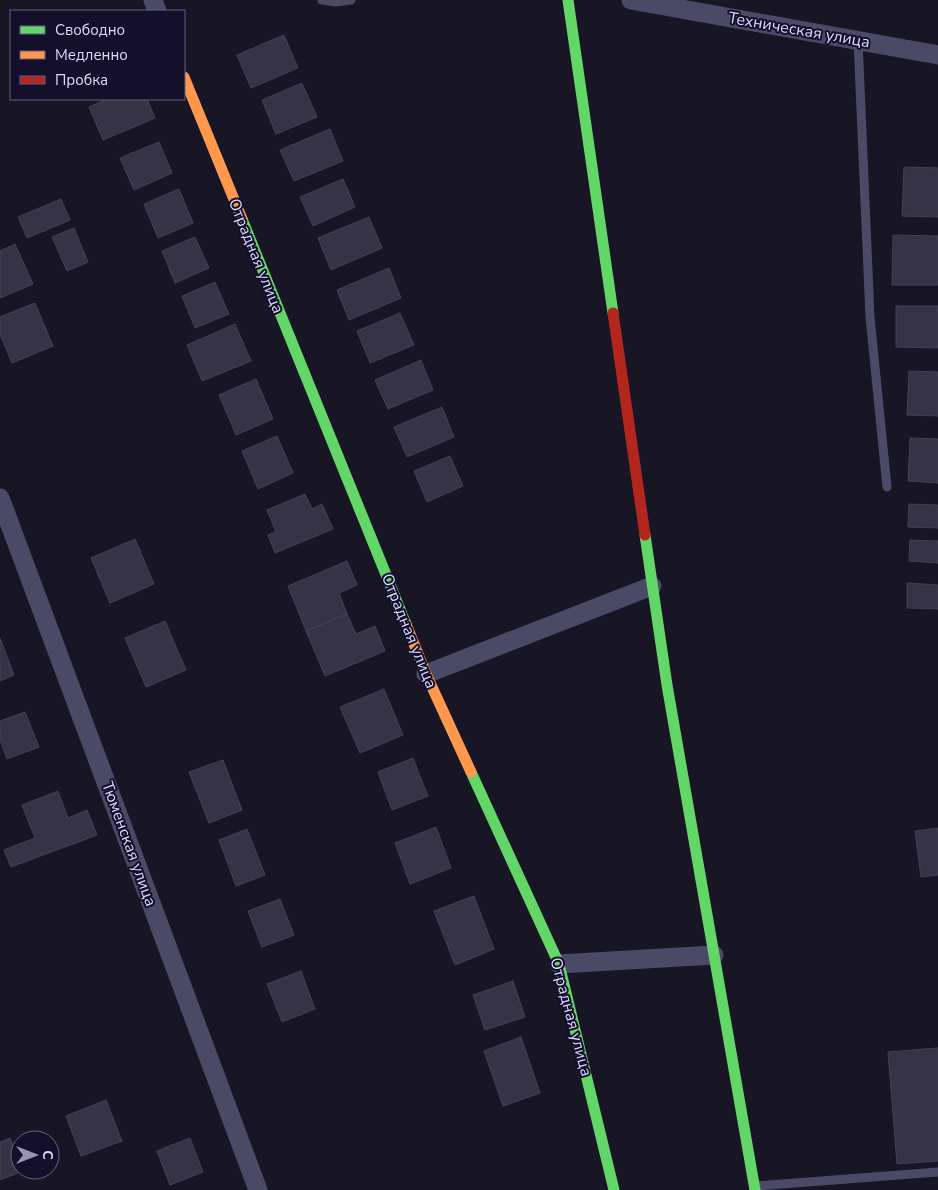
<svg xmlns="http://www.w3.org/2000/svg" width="938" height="1190" font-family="'Nunito Sans',sans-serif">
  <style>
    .building { fill: #363346; stroke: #454058 }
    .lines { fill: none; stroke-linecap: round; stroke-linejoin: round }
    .lane { stroke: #4b4a66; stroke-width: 9 }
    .street { stroke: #4b4a66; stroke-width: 19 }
    .fast { stroke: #63d668; stroke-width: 11 }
    .slow { stroke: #ff974d; stroke-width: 11 }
    .jam { stroke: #b3261e; stroke-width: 11 }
    .labels { text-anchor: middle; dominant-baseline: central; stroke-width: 4; stroke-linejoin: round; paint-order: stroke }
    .street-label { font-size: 16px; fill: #ddd9ff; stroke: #140f2b }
  </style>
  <rect width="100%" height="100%" fill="#181525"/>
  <!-- building -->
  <g class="building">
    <polygon points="284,35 298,68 251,88 237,55"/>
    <polygon points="302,83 317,117 276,134 262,100"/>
    <polygon points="107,99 147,99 155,118 103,140 89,107"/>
    <polygon points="330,129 343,161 294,181 280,150"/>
    <polygon points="159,142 172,173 134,190 120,158"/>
    <polygon points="904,167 938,168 938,217 902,216"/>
    <polygon points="343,179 355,207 313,226 300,197"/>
    <polygon points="179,189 193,223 158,238 144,204"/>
    <polygon points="61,199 70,220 27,238 18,217"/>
    <polygon points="369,217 382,248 331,270 318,238"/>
    <polygon points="74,228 88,262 67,271 52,237"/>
    <polygon points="893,235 938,236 938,285 892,285"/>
    <polygon points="195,237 209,268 175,283 162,251"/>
    <polygon points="15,244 33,284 0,298 0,251"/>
    <polygon points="389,268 401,298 349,320 337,290"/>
    <polygon points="215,282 229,314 195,328 182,296"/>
    <polygon points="35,303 53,346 12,363 0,334 0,317"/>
    <polygon points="896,306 938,306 938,348 896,347"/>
    <polygon points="400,313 414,345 370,363 357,331"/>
    <polygon points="235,324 251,361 202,381 187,345"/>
    <polygon points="421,360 433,390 388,409 375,380"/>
    <polygon points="909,371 938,372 938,416 907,415"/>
    <polygon points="256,379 273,419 236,435 219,395"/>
    <polygon points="442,407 454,437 407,457 394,427"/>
    <polygon points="277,436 293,473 258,489 242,451"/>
    <polygon points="910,438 938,439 938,483 908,481"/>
    <polygon points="450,456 463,486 427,502 414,471"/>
    <polygon points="305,494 312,509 322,504 333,529 275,553 268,535 276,532 267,510"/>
    <polygon points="909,504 938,505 938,528 908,527"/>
    <polygon points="135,539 154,584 110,603 91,558"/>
    <polygon points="910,540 938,541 938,563 909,561"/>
    <polygon points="347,561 357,585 339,593 347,614 306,631 288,586"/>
    <polygon points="907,583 938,585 938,609 907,608"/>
    <polygon points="347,614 356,634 375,626 385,651 325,676 306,631"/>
    <polygon points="165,621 186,670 146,687 125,638"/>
    <polygon points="0,638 14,675 0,681"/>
    <polygon points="384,689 403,735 360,753 340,707"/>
    <polygon points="25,712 39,747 7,759 0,740 0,721"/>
    <polygon points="413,758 428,796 392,810 378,772"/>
    <polygon points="223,760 242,810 209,823 189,772"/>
    <polygon points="58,791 68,818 87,810 97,835 11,867 4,850 35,838 22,805"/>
    <polygon points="436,827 451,868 410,884 395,843"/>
    <polygon points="938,828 938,875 921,877 915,831"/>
    <polygon points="247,829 265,875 236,886 219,840"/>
    <polygon points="474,896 494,949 455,965 434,911"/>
    <polygon points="280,899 294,935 262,947 248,911"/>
    <polygon points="301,971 315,1009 282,1022 267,984"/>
    <polygon points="513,981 525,1017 485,1030 473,995"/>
    <polygon points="521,1037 540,1093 503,1106 484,1051"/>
    <polygon points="938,1048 938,1161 897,1164 888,1052"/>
    <polygon points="106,1100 122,1141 81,1156 66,1116"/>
    <polygon points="10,1138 20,1163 20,1170 23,1170 23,1171 0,1180 0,1142"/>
    <polygon points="190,1138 203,1172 170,1185 157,1151"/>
  </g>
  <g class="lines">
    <!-- lane -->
    <g class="lane">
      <polyline points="322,0 336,2 351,0"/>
      <polyline points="858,40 870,317 887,487"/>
      <polyline points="756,1186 938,1172"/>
    </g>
    <!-- street -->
    <g class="street">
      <polyline points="153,0 157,11"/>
      <polyline points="631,0 938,55"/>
      <polyline points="0,498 258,1190"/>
      <polyline points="426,674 652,586"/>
      <polyline points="559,964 714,955"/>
    </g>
    <!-- fast -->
    <g class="fast">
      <polyline points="568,0 613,313"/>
      <polyline points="242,219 406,624"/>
      <polyline points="645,535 667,685 755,1190"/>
      <polyline points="471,772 559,964 614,1190"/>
    </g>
    <!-- slow -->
    <g class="slow">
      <polyline points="184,77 242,219"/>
      <polyline points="406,624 426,674 471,772"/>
    </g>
    <!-- jam -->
    <polyline class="jam" points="613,313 645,535"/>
  </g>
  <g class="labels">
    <!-- street labels -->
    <g class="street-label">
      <text transform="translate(799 30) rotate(10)">Техническая улица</text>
      <text transform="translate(256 256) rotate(68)">Отрадная улица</text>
      <text transform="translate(409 631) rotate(68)">Отрадная улица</text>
      <text transform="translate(129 844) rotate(70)">Тюменская улица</text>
      <text transform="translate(571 1017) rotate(75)">Отрадная улица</text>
    </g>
  </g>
  <!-- legend -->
  <rect x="10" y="10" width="175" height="90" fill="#140f2b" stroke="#646080"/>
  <rect x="20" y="26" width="25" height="8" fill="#63d668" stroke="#646080"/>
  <text x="55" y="35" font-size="15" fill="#ddd9ff">Свободно</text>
  <rect x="20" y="51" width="25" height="8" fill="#ff974d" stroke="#646080"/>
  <text x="55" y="60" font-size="15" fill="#ddd9ff">Медленно</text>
  <rect x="20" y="76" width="25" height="8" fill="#b3261e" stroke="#646080"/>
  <text x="55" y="85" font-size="15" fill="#ddd9ff">Пробка</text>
  <!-- north arrow -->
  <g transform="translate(35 1155) rotate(90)"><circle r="24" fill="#140f2b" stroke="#646080"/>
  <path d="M0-4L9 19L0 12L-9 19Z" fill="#9894b3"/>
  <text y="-8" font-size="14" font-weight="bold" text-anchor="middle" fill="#ddd9ff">С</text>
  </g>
</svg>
